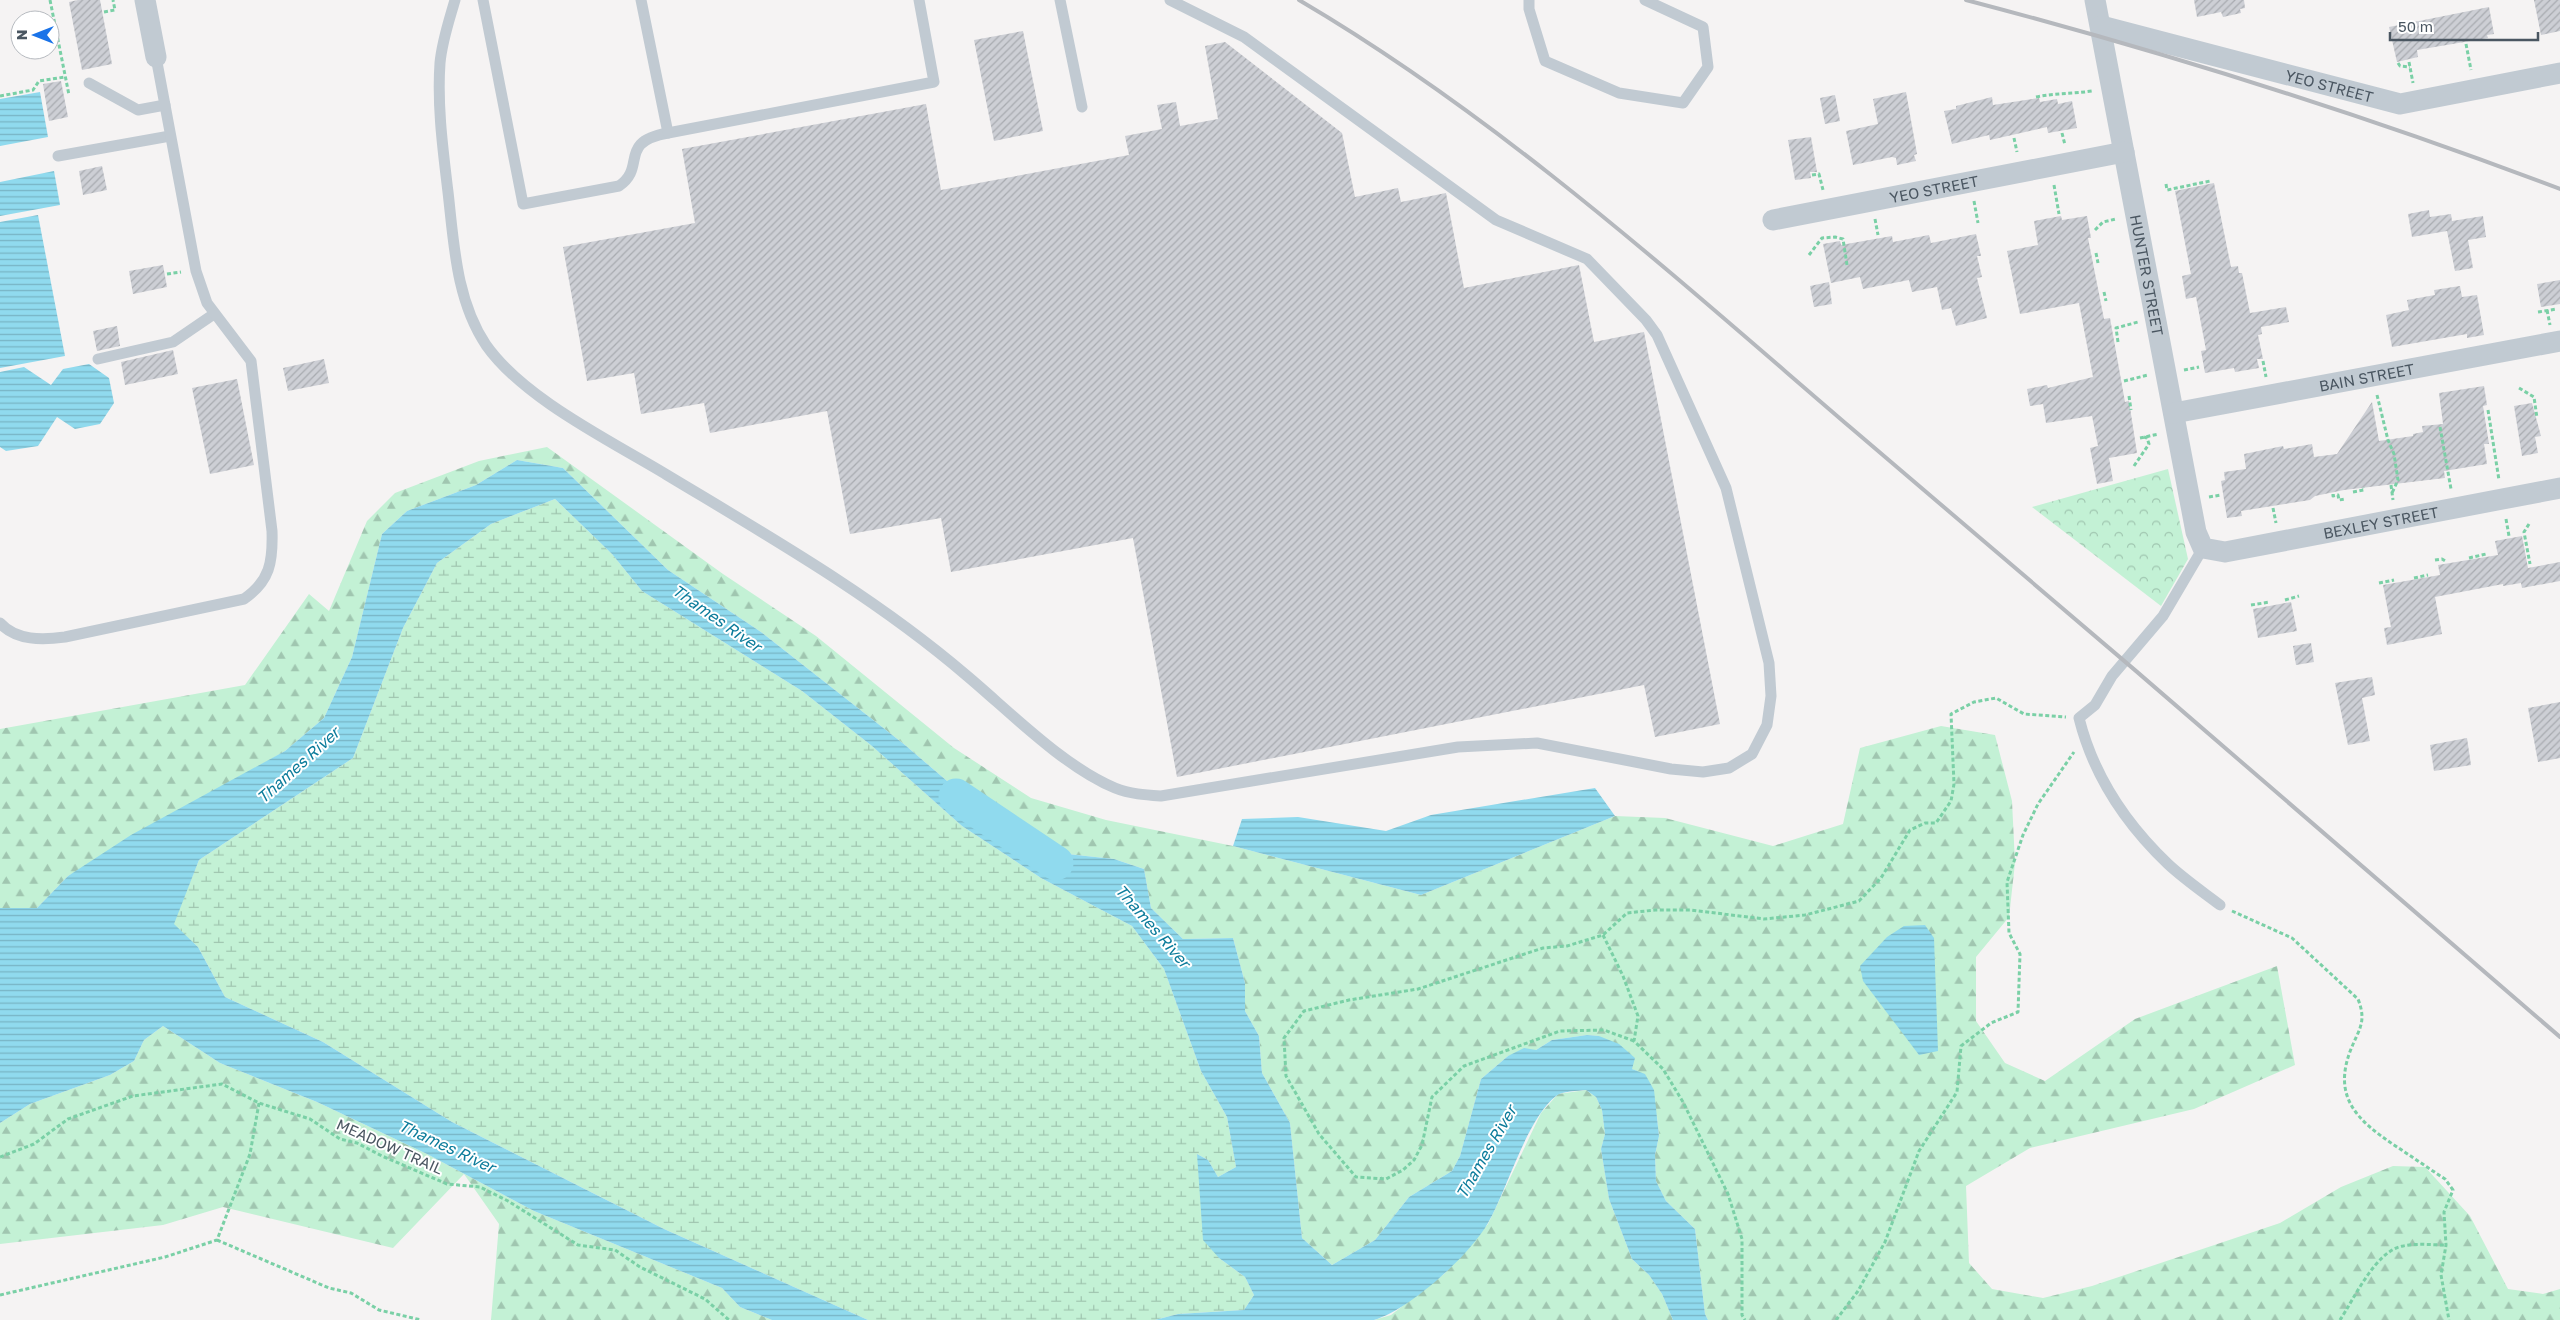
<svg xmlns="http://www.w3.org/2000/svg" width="2560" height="1320" font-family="'Golos Text',sans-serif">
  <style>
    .forest { fill: url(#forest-firs) }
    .wetland { fill: url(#wetland-marsh) }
    .park { fill: url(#park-crowns) }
    .water { fill: url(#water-rules) }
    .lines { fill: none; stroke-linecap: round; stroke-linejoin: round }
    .river { stroke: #90daee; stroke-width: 35 }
    .building { fill: url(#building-hatch) }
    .path { stroke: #7ad0a6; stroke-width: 3; stroke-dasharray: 4 2.5; stroke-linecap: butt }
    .lane { stroke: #c1cad2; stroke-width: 11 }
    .street { stroke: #c1cad2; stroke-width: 21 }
    .rail { stroke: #b5b8bd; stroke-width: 4 }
    .labels { text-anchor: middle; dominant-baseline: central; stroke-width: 4; stroke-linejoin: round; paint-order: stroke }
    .street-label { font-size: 15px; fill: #4a5661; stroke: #fff }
    .water-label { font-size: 16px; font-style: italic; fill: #0c7c9b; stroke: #fff }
  </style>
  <defs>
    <pattern id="forest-firs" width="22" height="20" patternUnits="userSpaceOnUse" patternTransform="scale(1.25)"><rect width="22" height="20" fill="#c3f1d5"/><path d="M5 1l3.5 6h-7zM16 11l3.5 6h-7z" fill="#a0c6b0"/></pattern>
    <pattern id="wetland-marsh" width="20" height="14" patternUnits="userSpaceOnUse" patternTransform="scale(1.25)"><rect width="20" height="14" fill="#c3f1d5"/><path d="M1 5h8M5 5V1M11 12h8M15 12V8" fill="none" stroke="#a0c6b0"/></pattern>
    <pattern id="park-crowns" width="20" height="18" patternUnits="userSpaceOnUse" patternTransform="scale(1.25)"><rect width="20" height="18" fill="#c3f1d5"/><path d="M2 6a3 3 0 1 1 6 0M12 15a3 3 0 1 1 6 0" fill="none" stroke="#a0c6b0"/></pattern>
    <pattern id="water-rules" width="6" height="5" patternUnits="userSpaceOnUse" patternTransform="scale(1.25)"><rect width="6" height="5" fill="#90daee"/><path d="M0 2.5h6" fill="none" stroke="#78b4c4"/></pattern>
    <pattern id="building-hatch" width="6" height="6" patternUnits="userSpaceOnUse" patternTransform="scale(1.25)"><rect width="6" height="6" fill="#cdcfd5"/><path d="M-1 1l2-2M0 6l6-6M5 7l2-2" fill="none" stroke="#a8abb0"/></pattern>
  </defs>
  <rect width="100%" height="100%" fill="#f5f3f3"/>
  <!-- forest -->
  <g class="forest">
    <polygon points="547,447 723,574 816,636 954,748 1031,798 1106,820 1233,846 1421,895 1615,816 1665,818 1773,846 1843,824 1860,748 1941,726 1995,735 2012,801 2015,863 2009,917 1976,957 1976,1021 2005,1063 2045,1081 2135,1019 2277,966 2295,1065 2194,1109 2030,1148 1966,1186 1969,1263 1992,1289 2043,1298 2092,1286 2280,1223 2341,1187 2393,1166 2425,1167 2470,1216 2508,1289 2543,1294 2560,1289 2560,1320 1708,1320 1705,1314 1695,1229 1666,1201 1656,1181 1655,1155 1659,1136 1657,1117 1645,1075 1632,1069 1599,1036 1587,1035 1552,1040 1536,1050 1508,1056 1481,1079 1460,1156 1452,1171 1409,1197 1375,1240 1332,1265 1302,1238 1290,1123 1262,1073 1259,1036 1245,1011 1245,983 1233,938 1183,939 1151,908 1144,869 1114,859 1067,854 1009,834 905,745 761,632 668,570 563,468 517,460 476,485 407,511 382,534 352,657 324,718 285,751 68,876 37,908 0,908 0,729 245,685 309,594 329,611 367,521 395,493 479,461"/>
    <polygon points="163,1026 220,1063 317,1102 427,1154 534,1211 722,1288 740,1307 772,1320 491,1320 499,1224 464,1174 393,1248 223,1207 163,1225 0,1244 0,1123 30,1104 110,1075 134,1061 144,1040"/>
    <polygon points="1586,1090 1596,1097 1602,1110 1605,1134 1601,1149 1609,1199 1632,1259 1649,1275 1662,1294 1673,1320 1374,1320 1391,1315 1444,1274 1466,1250 1488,1224 1541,1113 1558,1094"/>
  </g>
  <!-- wetland -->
  <polygon class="wetland" points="555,499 612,554 642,591 802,691 872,746 962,826 1041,878 1132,926 1164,969 1201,1071 1227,1117 1236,1167 1218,1177 1208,1160 1197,1154 1219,1258 1245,1277 1254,1295 1244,1310 1178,1314 1155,1320 868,1320 664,1229 452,1122 323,1042 225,997 198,947 173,924 199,860 353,758 403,628 437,563 491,524"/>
  <!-- park -->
  <polygon class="park" points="2168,469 2188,559 2161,606 2032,507"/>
  <!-- water -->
  <g class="water">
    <polygon points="40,92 48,137 0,146 0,99"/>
    <polygon points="54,171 60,205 0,216 0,182"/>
    <polygon points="38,215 65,356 0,368 0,222"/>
    <polygon points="89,364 109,378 114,403 100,424 75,429 57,417 38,446 6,451 0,447 0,372 24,367 51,385 63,369"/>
    <path d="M517,460L563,468L668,570L761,632L905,745L1009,834L1067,854L1114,859L1144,869L1151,908L1183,939L1233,938L1245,983V1011L1259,1036L1262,1073L1290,1123L1302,1238L1332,1265L1375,1240L1409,1197L1452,1171L1460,1156L1481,1079L1508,1056L1524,1048L1536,1050L1552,1040L1587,1035L1599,1036L1619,1044L1635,1058L1632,1069L1645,1074L1654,1090L1659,1136L1655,1155L1656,1181L1666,1201L1695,1229L1705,1314L1708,1320H1673L1662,1294L1649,1275L1632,1259L1609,1199L1601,1149L1605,1134L1602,1110L1596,1097L1586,1090C1578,1091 1562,1091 1556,1096C1526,1120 1508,1188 1488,1223C1470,1255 1409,1310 1374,1320H1155L1178,1314L1244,1310L1254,1295L1245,1277L1219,1258L1203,1240L1197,1154L1208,1160L1218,1177L1236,1167L1227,1117L1201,1071L1164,969L1132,926L1041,878L962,826L872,746L802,691L642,591L612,554L555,499L491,524L437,563L403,628L353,758L199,860L174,924L198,947L225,997L323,1042L452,1122L664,1229L868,1320H772L740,1307L722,1288L534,1211L427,1154L317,1102L220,1063L163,1026L144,1040L134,1061L110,1075L30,1104L0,1123V908H37L68,876L131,835L285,751L324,718L352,657L382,534L407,511L476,485Z"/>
    <polygon points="1595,788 1615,816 1421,895 1233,846 1242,819 1298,817 1386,831 1431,815"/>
    <polygon points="1925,925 1934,938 1938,1051 1919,1055 1863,981 1860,966 1887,937 1904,926"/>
  </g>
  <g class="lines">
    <!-- river -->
    <polyline class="river" points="956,796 1056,863"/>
  </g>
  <!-- building -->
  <g class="building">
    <polygon points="78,0 100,0 112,64 82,70 69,2"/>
    <polygon points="2194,0 2244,0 2245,8 2240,9 2241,13 2223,17 2221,12 2197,17"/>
    <polygon points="2534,0 2560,0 2560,31 2541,35"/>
    <polygon points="2489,7 2494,34 2487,35 2488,38 2417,50 2418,57 2397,62 2389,27"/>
    <polygon points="1023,31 1043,131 994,141 974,40"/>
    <polygon points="1225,42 1342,133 1355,197 1398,188 1401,202 1446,193 1464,288 1579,265 1594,342 1644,332 1720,724 1655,737 1644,685 1177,777 1133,538 951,572 941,518 850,534 827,411 710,433 704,403 641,414 634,373 587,381 563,247 695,223 682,149 926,104 941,190 1129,155 1125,136 1162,129 1157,105 1176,102 1180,126 1218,119 1205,46"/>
    <polygon points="61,81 68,117 49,121 43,84"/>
    <polygon points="1906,92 1917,154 1914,155 1916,161 1897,165 1896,158 1892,157 1853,165 1846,131 1878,124 1873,99"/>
    <polygon points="1835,95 1840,121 1825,124 1820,98"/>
    <polygon points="1992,97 1993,105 2039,98 2040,102 2057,99 2058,104 2072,101 2077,128 2048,133 2047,127 1990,140 1989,135 1952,144 1944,111 1956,109 1956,106"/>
    <polygon points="1811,137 1817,172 1810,172 1811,178 1795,180 1788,140"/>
    <polygon points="102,166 107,190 83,195 79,171"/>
    <polygon points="2214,183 2231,267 2238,266 2239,273 2242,273 2250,313 2286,307 2289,322 2261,327 2262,334 2258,335 2263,359 2257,359 2259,368 2235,372 2234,368 2205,373 2201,351 2206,350 2196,297 2186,299 2182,276 2191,274 2175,191"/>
    <polygon points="2429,210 2430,217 2451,214 2452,221 2483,216 2486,237 2468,240 2473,268 2455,271 2447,231 2412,237 2408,214"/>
    <polygon points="2061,216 2062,220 2087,216 2091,238 2088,238 2104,319 2110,318 2125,402 2129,401 2137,453 2109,458 2113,481 2097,484 2090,448 2098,446 2092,416 2046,423 2043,404 2030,406 2027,389 2047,385 2048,388 2093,377 2079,303 2020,314 2007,251 2038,245 2034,221"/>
    <polygon points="1976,234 1981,256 1977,256 1982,277 1977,278 1987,318 1956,326 1951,308 1942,310 1937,287 1912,292 1909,280 1863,289 1860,277 1831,283 1823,244 1840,241 1841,245 1892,236 1893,242 1929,235 1931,243"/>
    <polygon points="163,265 167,287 133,294 129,271"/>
    <polygon points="2560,280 2560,304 2541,307 2537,284"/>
    <polygon points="1829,282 1832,304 1814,307 1810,286"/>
    <polygon points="2460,286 2462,297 2477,295 2484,335 2467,338 2467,334 2392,347 2386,315 2409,310 2407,300 2435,295 2434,290"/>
    <polygon points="117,326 120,346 97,351 93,331"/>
    <polygon points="173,350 178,374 125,385 121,362"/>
    <polygon points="324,359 329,383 288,391 283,368"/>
    <polygon points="237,379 254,465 210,474 192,388"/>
    <polygon points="2484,386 2487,405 2483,406 2489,444 2484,444 2487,464 2444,471 2445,478 2344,490 2315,496 2310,500 2241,511 2242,516 2227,518 2221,481 2225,480 2224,472 2246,469 2244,454 2283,446 2284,449 2312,444 2314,457 2337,454 2372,402 2379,441 2413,436 2413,434 2423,432 2422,426 2443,424 2439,393"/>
    <polygon points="2532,403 2541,436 2535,437 2538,453 2522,456 2514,406"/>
    <polygon points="2522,536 2528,568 2560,562 2560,581 2522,588 2521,583 2503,586 2503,584 2435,597 2442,634 2387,645 2384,628 2391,627 2383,585 2440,575 2438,565 2498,555 2495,541"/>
    <polygon points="2291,602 2297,631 2258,638 2253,609"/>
    <polygon points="2311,643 2314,662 2296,665 2293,646"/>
    <polygon points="2372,677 2375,695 2362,698 2370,741 2348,745 2335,683"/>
    <polygon points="2560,702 2560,758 2538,762 2528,708"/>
    <polygon points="2467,738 2471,765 2434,771 2430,745"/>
  </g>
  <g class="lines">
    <!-- path -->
    <g class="path">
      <polyline points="50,0 69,95"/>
      <polyline points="104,12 115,10 113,0"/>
      <polyline points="2466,44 2471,70"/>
      <polyline points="2409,62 2413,83"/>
      <polyline points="2398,63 2400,66 2410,67"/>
      <polyline points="0,96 33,90 39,81 65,77"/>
      <path d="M2036,97C2055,93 2072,94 2092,91"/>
      <polyline points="2062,133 2065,145"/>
      <polyline points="2014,138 2017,152"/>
      <polyline points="1812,175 1819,174 1823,190"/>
      <polyline points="2166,184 2167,190 2210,181"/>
      <polyline points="2054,185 2059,214"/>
      <polyline points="1974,201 1978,223"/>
      <polyline points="1875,219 1878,235"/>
      <polyline points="2095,230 2103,222 2116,219"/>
      <polyline points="2096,253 2098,263"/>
      <polyline points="1809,255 1822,238 1835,237 1843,239 1847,265"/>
      <polyline points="167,274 181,272"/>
      <polyline points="2104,292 2106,301"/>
      <polyline points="2547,310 2550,325"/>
      <polyline points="2538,312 2557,309"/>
      <polyline points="2118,342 2116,328 2138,322"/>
      <polyline points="2263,361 2266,377"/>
      <polyline points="2184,370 2199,367"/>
      <polyline points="2124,381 2148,375"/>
      <polyline points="2519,388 2534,397 2537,418"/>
      <polyline points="2377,395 2388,440 2394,454 2398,480 2392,493"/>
      <polyline points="2129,396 2131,410"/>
      <polyline points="2488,410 2499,480"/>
      <polyline points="2440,427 2451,489"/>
      <polyline points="2140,438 2159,434"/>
      <polyline points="2134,466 2149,444 2147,438 2144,437"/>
      <polyline points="2391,485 2393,500"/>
      <polyline points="2353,492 2364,490 2363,488"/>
      <polyline points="2333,494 2333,496 2338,495 2339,500 2345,499"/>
      <polyline points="2209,497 2221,495"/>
      <polyline points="2273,508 2276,523"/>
      <polyline points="2506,519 2509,536"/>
      <polyline points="2529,524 2524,532 2530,564"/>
      <polyline points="2469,558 2486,554"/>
      <polyline points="2435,560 2442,559 2447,562"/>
      <polyline points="2414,578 2428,575"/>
      <polyline points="2379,583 2394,580"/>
      <polyline points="2285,600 2299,596"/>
      <polyline points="2251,605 2270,602"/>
      <path d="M2232,911L2292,938L2358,999C2367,1022 2359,1029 2351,1049C2332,1097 2357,1120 2394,1145C2411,1156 2428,1168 2445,1179L2453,1190L2444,1212L2446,1245L2441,1275L2449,1320"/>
      <polyline points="1603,935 1623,976 1638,1016 1634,1041 1663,1069 1683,1102 1728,1194 1742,1239 1742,1315 1745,1320"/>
      <polyline points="1634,1041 1604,1030 1560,1031 1464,1066 1432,1097 1422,1145 1414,1160 1403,1170 1386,1179 1356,1177 1319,1134 1286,1076 1284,1038 1304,1011 1349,1000 1418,989 1543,948 1567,946 1603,935 1627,913 1655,910 1691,910 1764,919 1805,915 1859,901 1881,878 1910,830 1925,823 1936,823 1951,801 1954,784 1951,714 1974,702 1996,698 2024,714 2066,717"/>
      <polyline points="0,1157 34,1144 68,1119 133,1096 222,1084 259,1103 310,1119 340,1139 357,1143 382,1156 447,1184 480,1187 508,1201 578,1245 615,1250 640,1267 705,1299 729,1320"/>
      <polyline points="217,1240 329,1288 351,1293 379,1310 421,1320"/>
      <polyline points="0,1295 165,1257 217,1240 250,1154 259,1103"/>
      <polyline points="1836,1320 1858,1291 1885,1242 1919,1151 1957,1092 1961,1046 1991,1023 2018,1012 2020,954 2009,933 2007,882 2023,835 2038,804 2074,752"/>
      <path d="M2340,1320C2354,1299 2376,1250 2403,1246C2417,1243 2432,1245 2446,1245"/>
    </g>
    <!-- lane -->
    <g class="lane">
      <path d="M455,0C449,21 442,41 440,63C437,106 443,150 448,192C454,244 456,300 486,345C524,399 611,441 667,475C770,537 875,597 966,675C1009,711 1064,767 1115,788C1130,794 1146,795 1161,796L1458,747L1537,743L1671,769L1703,772L1729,768L1752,754L1767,725L1771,696L1769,663L1726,488L1657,335L1646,320L1587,259L1496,220L1244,37L1170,0"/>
      <path d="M483,0L523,204L619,186C647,167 617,142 668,133"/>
      <polyline points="641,0 668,133 934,82 919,0"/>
      <polyline points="1060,0 1082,107"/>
      <polyline points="1529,0 1529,9 1545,61 1619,93 1683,103 1708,67 1703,27 1645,0"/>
      <polyline points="89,83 138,110 165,105"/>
      <polyline points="58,156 170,136"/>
      <polyline points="98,359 173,342 214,314"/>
      <path d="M2203,548L2163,616L2112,676L2095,705L2079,718C2093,774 2126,824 2168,864C2184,879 2203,892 2220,905"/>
      <path d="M0,623C16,641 43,640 65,637L244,599C270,581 273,562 272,531L251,361L207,303L196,271L156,57"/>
    </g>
    <!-- street -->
    <g class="street">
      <polyline points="145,0 156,57"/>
      <path id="s1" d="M2095,0L2196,532L2203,548L2225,552L2560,488"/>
      <path id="s2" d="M2101,26L2400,104L2560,73"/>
      <path id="s3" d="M1773,220L2124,152"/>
      <path id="s4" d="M2174,413L2560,341"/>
    </g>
    <!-- rail -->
    <g class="rail">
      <path d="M1299,0C1500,118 1674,276 1850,427C2088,629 2324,832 2560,1037"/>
      <path d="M1966,0C2168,53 2365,115 2560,189"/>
    </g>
  </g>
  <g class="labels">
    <!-- street labels -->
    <g class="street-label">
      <text stroke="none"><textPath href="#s2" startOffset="236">YEO STREET</textPath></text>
      <text stroke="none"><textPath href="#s3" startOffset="164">YEO STREET</textPath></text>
      <text stroke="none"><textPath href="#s1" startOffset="280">HUNTER STREET</textPath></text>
      <text stroke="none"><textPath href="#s4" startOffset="196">BAIN STREET</textPath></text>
      <text stroke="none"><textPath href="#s1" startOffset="740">BEXLEY STREET</textPath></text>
      <text transform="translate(390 1146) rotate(24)">MEADOW TRAIL</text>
    </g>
    <!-- water labels -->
    <g class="water-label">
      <text transform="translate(717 618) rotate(35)">Thames River</text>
      <text transform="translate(298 765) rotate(-42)">Thames River</text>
      <text transform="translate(1153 926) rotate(49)">Thames River</text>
      <text transform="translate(447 1146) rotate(25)">Thames River</text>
      <text transform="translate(1486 1152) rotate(-60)">Thames River</text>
    </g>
  </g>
  <!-- north arrow -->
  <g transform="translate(35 35) rotate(270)"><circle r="24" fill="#ffffff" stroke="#b7bbc0"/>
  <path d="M0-4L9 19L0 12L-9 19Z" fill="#1a73e8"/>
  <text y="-8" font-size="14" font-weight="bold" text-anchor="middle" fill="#4a5661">N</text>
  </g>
  <!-- scale -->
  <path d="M2390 32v8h148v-8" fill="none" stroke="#4a5661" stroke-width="2.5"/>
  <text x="2398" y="32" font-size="15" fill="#4a5661" stroke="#ffffff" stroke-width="4" paint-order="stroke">50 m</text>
</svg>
